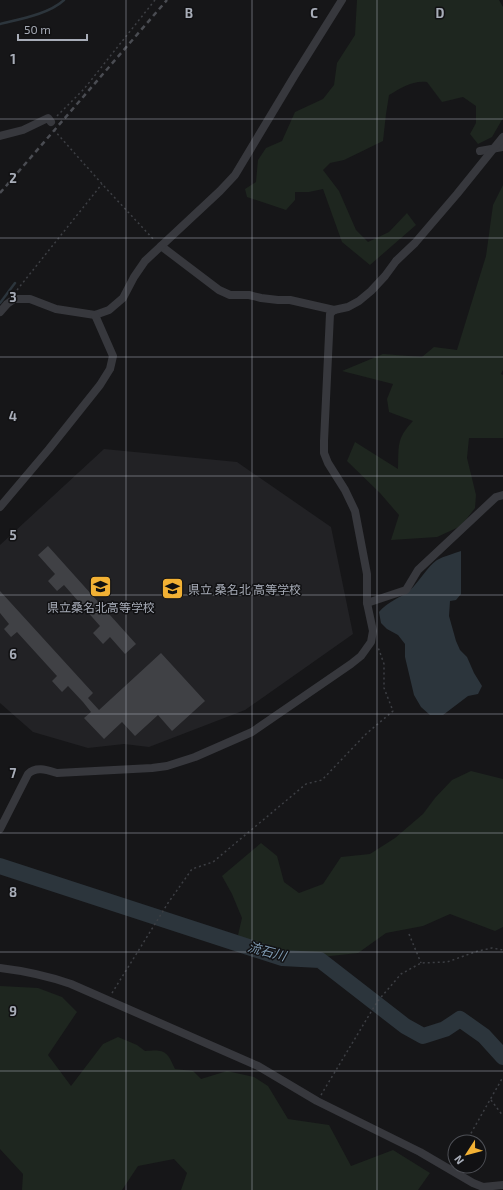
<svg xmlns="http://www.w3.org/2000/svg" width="503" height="1190" font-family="'Exo 2','Noto Sans JP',sans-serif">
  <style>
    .built { fill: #222225 }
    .green { fill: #1e261f }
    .water { fill: #2c353c }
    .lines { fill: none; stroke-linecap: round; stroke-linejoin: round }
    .stream { stroke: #2c353c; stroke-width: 2.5 }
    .river { stroke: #2c353c; stroke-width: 16 }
    .building { fill: #404145 }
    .path { stroke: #3d3f44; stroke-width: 1.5; stroke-dasharray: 2 3; stroke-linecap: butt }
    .street { stroke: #37383d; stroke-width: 8 }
    .rail { stroke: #4a4c52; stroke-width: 2.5; stroke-dasharray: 5 4; stroke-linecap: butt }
    .grid { fill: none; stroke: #a8adb8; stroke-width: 1; stroke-opacity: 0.55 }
    .labels { text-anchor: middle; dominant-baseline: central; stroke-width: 3; stroke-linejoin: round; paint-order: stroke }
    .poi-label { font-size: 12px; fill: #a8adb8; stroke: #111113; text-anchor: start }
    .water-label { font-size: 13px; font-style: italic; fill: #7f9bb3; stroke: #111113 }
    .grid-label { font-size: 13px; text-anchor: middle; font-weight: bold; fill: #a8adb8; stroke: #111113; stroke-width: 3; stroke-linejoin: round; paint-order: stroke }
  </style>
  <rect width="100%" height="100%" fill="#161618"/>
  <!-- built -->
  <polygon class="built" points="104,449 237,462 331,527 353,634 245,710 149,747 124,744 88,748 33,732 0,703 0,545"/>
  <!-- green -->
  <g class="green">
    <path d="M357,0H499L503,7V118L492,137L478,144L470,134L476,123V106L463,97L442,102L427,82C413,80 401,88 389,95L386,114L383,141L344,160L330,163L323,170L339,191L356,230L368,242L389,232L407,213L416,225L370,265L342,242L323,189L309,192H295V200L286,210L247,197L245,189L256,182L258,160L266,148L282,141L295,112L323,99L334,85L337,63L355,35Z"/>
    <path d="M503,185V370L501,374L503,375V438H469L467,458L476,495L475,508L461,526L437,537L391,540L399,515L380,493L347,461L355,442L398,469C399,446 396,439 413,421L389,412L387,399L393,384L342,371L383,354L422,357L434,347L457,350L486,256L493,205Z"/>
    <polygon points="471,771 503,779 503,927 495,931 450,914 423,926 386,933 358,953 321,957 282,955 248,943 238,935 242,918 232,894 222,876 261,843 277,856 284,882 299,893 323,884 341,857 370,854 395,838 423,814 435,798 452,780"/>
    <path d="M0,986L38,988L62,997L77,1012L48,1055L71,1086L103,1044L118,1037L137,1045L145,1051C165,1049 167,1051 175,1069L193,1071L201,1079L227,1071L254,1077L268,1086L288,1119L329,1125L351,1166L393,1150L430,1173L418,1190H181L187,1173L174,1159L138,1166L122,1190H22L23,1174L0,1149Z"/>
  </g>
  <!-- water -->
  <path class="water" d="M461,551V594L456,600L450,601L449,616L456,641L460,650L467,657L474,673L482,686L478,694L468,696L443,715H430L421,707L414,695L405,657V644L398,635L387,629L381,623L379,612C387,602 400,598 410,590C419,582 428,566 437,560C444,556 453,554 461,551Z"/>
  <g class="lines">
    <!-- stream -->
    <g class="stream">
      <path d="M0,24C20,19 49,14 64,0"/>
      <polyline points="0,303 15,283"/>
    </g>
    <!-- river -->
    <polyline class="river" points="0,866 282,958 320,960 405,1026 423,1036 445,1029 460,1019 484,1036 503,1057"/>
  </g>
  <!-- building -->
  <g class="building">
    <polygon points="48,546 136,644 125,654 110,637 103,644 93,633 100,626 64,585 57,591 48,581 55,574 38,555"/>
    <polygon points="0,591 93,693 88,698 99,710 161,653 205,701 172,731 158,715 135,736 122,722 104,739 84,718 91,712 83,702 68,686 62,692 52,681 57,676 17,632 11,637 4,629 9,624 0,613"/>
  </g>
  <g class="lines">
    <!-- path -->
    <g class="path">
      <polyline points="57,116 84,89 155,0"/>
      <polyline points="54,130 102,184 155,241"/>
      <polyline points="17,290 102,184"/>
      <polyline points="409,934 421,963"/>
      <polyline points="112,993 168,903 192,869 213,862 306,784 322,780 366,734 393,711 384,688 384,664 378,647"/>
      <polyline points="321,1095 377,1002 401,974 421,963 447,962 478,951 492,948 503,950"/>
      <polyline points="491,1100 503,1116"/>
      <polyline points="466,1142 503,1077"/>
    </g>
    <!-- street -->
    <g class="street">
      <polyline points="0,136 23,130 48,118 51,122"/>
      <polyline points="480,151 503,147"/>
      <polyline points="161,246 219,290 230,295 249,295 261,298 278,300 290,300 334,310"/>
      <polyline points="0,312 7,304 14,299 30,299 56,309 95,315 109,310 123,298 134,277 145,261 220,191 235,175 295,75 342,0"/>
      <polyline points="0,507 49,449 100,385 110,369 113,356 95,315"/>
      <polyline points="367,603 406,590 418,570 496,497 503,495"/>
      <path d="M0,829L28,774C36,766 47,770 57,773L152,768L167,766L195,757L252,732L351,664L361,656L371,642L373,631L367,603V574L355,511L345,490L328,463L324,453V441L330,314L334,310L348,307L359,301L371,291L385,276L396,261L415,243L457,194L503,137"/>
      <path d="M0,968C25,971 48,976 71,984L258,1066L317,1101L420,1152L473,1183L483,1187L503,1185"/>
    </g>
    <!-- rail -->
    <polyline class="rail" points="0,193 167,0"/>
  </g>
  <!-- grid -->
  <path class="grid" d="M126,0V1190M252,0V1190M377,0V1190M0,119H503M0,238H503M0,357H503M0,476H503M0,595H503M0,714H503M0,833H503M0,952H503M0,1071H503"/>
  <!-- icons -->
  <defs>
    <symbol id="school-square" viewBox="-11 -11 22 22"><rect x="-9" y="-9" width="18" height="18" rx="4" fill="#f2b134" stroke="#111113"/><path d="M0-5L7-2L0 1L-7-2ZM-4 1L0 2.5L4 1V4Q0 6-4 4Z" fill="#111"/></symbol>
  </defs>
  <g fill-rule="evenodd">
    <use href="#school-square" x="88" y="574" width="25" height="25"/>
    <use href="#school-square" x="160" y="576" width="25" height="25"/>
  </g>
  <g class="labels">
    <!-- poi labels -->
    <g class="poi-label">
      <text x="188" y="589">県立 桑名北 高等学校</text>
      <text x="101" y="607" text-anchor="middle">県立桑名北高等学校</text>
    </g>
    <!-- water labels -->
    <g class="water-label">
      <text transform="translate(267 951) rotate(15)">流石川</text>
    </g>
  </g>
  <g class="grid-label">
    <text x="189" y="18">B</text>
    <text x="314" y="18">C</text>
    <text x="440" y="18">D</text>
    <text x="13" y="64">1</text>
    <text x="13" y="183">2</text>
    <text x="13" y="302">3</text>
    <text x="13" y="421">4</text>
    <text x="13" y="540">5</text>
    <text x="13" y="659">6</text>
    <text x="13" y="778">7</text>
    <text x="13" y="897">8</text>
    <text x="13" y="1016">9</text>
  </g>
  <!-- north arrow -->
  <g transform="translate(467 1154) rotate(234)"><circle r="19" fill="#111113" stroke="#4d4f55"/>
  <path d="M0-3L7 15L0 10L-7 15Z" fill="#f2b134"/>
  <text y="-6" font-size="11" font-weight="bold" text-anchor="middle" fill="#a8adb8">N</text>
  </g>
  <!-- scale -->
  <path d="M18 34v6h69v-6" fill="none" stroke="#a8adb8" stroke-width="2"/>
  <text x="24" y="34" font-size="12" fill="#a8adb8" stroke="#111113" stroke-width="3" paint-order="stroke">50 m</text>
</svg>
